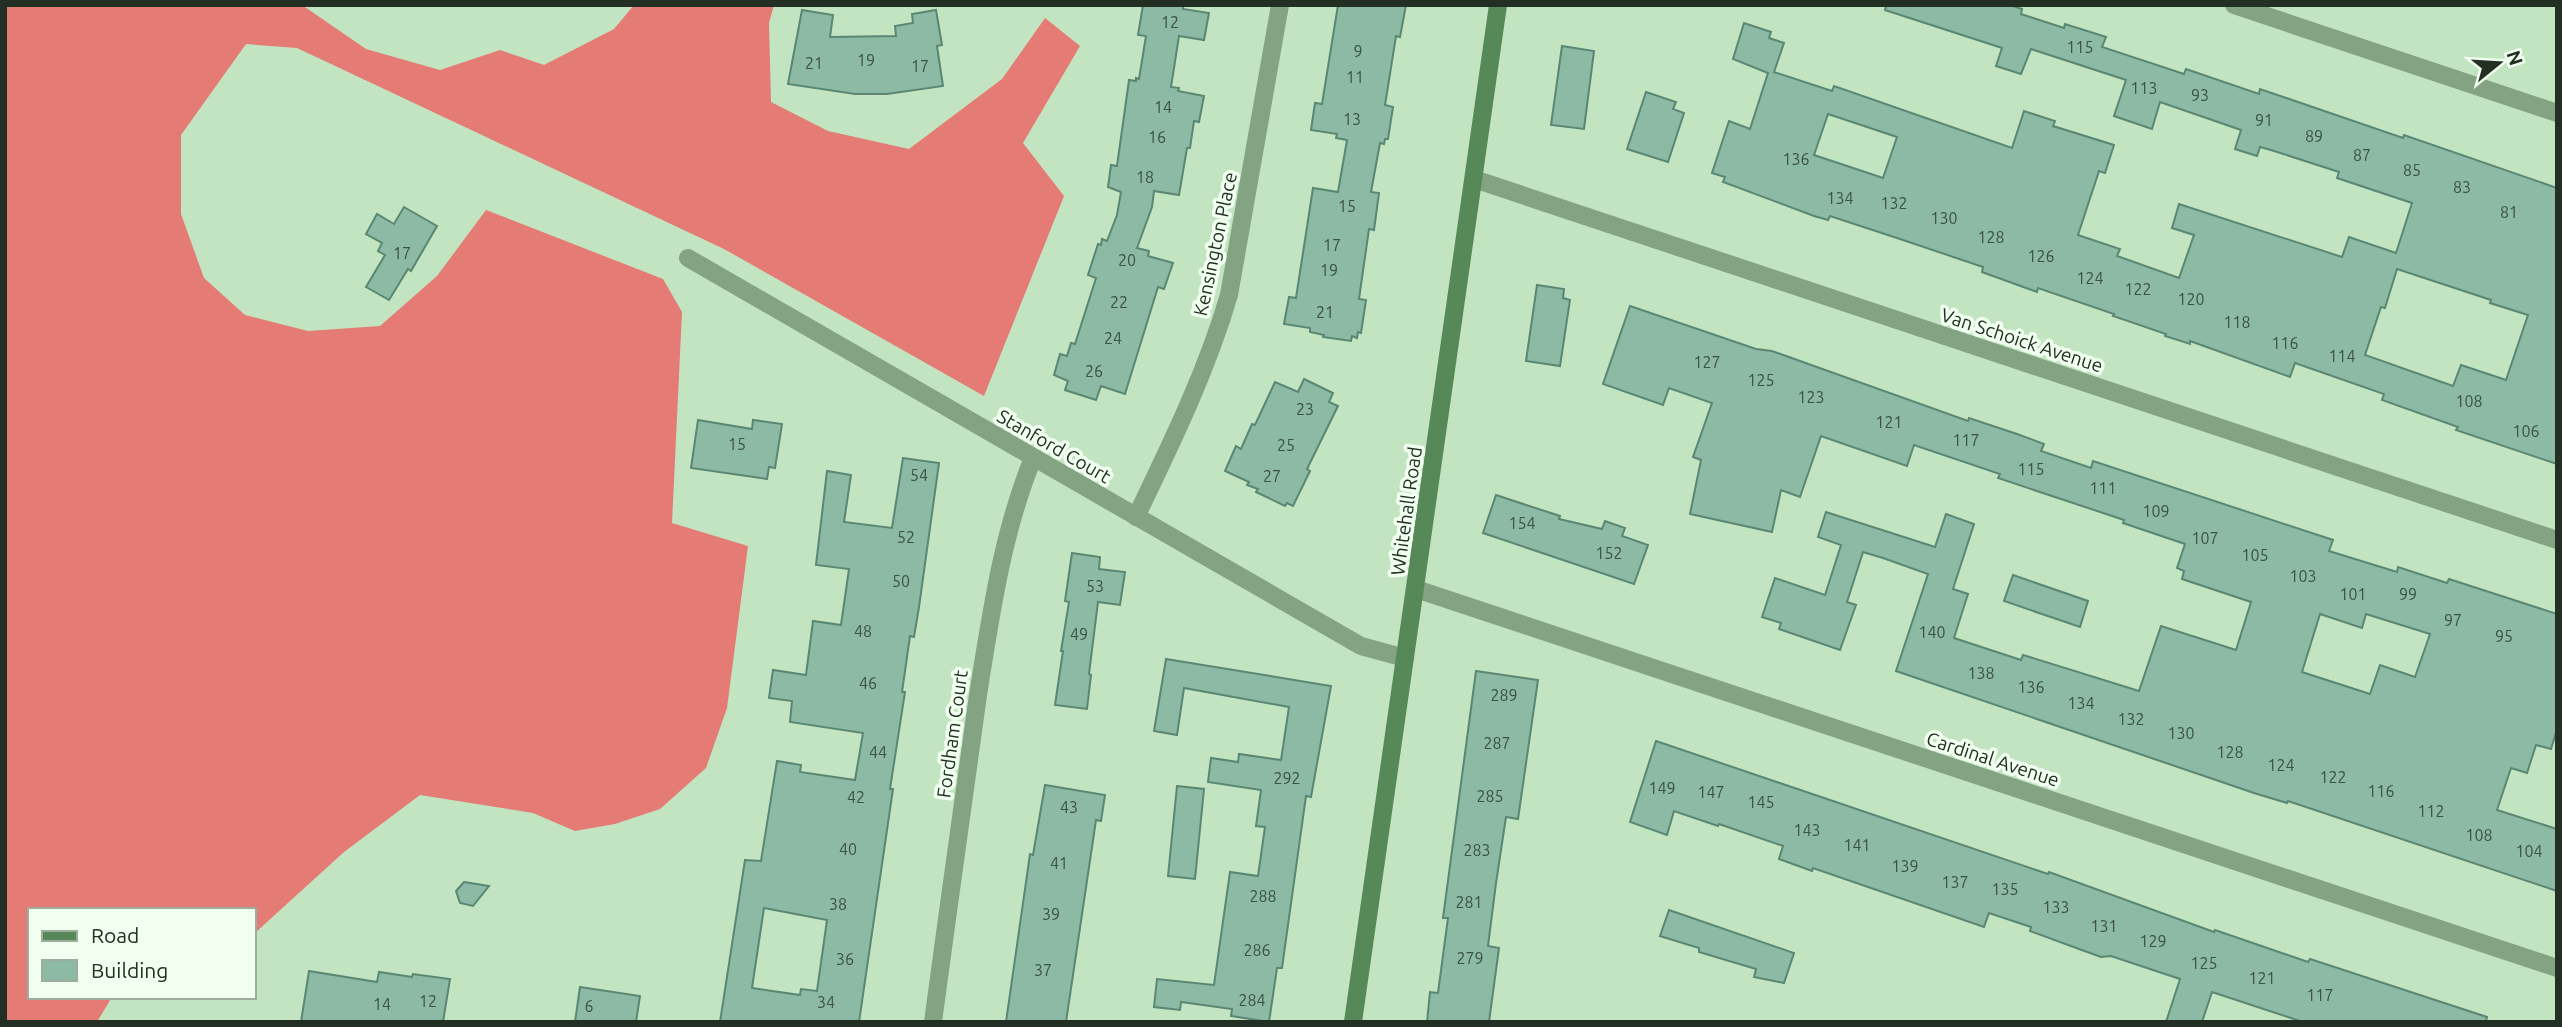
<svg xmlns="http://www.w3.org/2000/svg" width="2562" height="1027" font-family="Ubuntu,sans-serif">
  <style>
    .forest { fill: #e57b75 }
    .building { fill: #8cbaa4; stroke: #5a8773; stroke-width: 2; fill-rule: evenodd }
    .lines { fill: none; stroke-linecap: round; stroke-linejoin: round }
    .street { stroke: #83a382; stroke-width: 18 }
    .secondary { stroke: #578857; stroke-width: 18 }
    .labels { text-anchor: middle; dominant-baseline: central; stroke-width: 7; stroke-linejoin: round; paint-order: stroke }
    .number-label { font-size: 16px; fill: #3c5242 }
    .street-label { font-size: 19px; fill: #222f22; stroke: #f1fff1 }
  </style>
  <rect width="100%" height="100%" fill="#c2e4c1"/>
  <!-- forest -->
  <polygon class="forest" points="5,5 302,5 366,49 440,70 500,50 544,65 614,29 634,5 774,5 769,23 771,102 828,131 909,149 1002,79 1045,18 1080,46 1023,143 1064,196 984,396 724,249 297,48 246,44 181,135 181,214 204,278 245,315 308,331 380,326 437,276 486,210 663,279 682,312 672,523 748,546 727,708 706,768 660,809 615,824 575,831 533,813 420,795 344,852 256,932 254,932 254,910 30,910 30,997 112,997 97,1022 5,1022"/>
  <!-- building -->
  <g class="building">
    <polygon points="1143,5 1183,5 1183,9 1209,13 1204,40 1179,36 1171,87 1179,88 1178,91 1204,96 1199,122 1194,121 1190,148 1187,148 1179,195 1154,191 1152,207 1137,248 1149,251 1148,256 1173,263 1164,289 1158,287 1125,394 1101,386 1096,400 1065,390 1068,381 1054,375 1060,354 1067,356 1071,343 1075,344 1096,278 1088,275 1098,244 1101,245 1102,239 1107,241 1117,215 1121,192 1108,187 1111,165 1117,166 1129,80 1136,81 1136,78 1139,79 1146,36 1138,35"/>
    <polygon points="1338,5 1406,5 1400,37 1396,36 1385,105 1393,107 1388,139 1385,139 1384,144 1380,143 1371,192 1379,193 1374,230 1369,229 1359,299 1366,300 1361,333 1358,332 1357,338 1352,336 1351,341 1323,337 1324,335 1310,332 1310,328 1284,324 1289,297 1296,298 1313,188 1338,192 1347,140 1336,138 1337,134 1311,130 1315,103 1322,104"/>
    <path d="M1886,5H2010L2022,9L2021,14L2064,28L2065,24L2106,37L2102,47L2184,74L2186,69L2259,94L2260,89L2403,138L2404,135L2557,188V464L2456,430L2458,427L2382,400L2384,394L2295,363L2290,377L2190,341V344L2165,336L2166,334L2113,316L2114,314L2038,288L2037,292L1982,272L1983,267L1900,239L1830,216L1828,220L1814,216L1723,182L1725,177L1712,173L1729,121L1750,129L1768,73L1733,59L1744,23L1771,32L1769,38L1784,43L1774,72L1832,91L1834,86L2012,148L2024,111L2055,121L2053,126L2114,145L2105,173L2099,171L2078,235L2120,249L2117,256L2179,278L2194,235L2172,228L2179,204L2342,257L2349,237L2396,253L2412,203L2337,178L2339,172L2271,150L2260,147L2257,156L2235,149L2241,130L2160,102L2152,129L2114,116L2126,80L2031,49L2021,74L1996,66L2002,48L1885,10ZM1828,114L1897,137L1883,178L1814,155ZM2397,269L2491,300L2490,303L2528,315L2506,380L2461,365L2453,386L2365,355L2381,307L2385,308Z"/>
    <polygon points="802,10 833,15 830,37 896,36 895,26 913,23 912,14 936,10 942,45 937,46 943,86 887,94 855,94 788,84"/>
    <polygon points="1562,46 1594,51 1584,129 1551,125"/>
    <polygon points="1646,92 1676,102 1673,109 1684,113 1668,162 1627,149"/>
    <polygon points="404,207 437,226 411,271 408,269 389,300 366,287 385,255 378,251 382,243 366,234 377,214 394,224"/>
    <polygon points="1537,285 1564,289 1563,298 1570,300 1560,366 1526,361"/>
    <path d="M1630,306L1756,349L1772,351L1968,421L1969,418L2017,434L2044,444L2041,451L2091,468L2093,461L2333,540L2329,551L2397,572L2398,567L2447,583L2449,579L2557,614V729L2551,749L2536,745L2527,773L2511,768L2497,810L2557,829V891L2288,801L2287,803L2254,793L1896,671L1928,574L1883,558L1863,552L1847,602L1856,605L1840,650L1779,629L1781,623L1762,617L1775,578L1825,595L1841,545L1818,537L1826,512L1935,547L1946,514L1974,524L1953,589L1968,594L1954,638L2021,660L2023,655L2139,691L2161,626L2236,650L2251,602L2182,579L2184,571L2177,568L2185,544L2123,523L2124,520L1998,478L2000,474L1914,445L1907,466L1821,436L1800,497L1781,490L1772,532L1690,514L1701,460L1693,457L1712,403L1669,388L1663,405L1603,384ZM2320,614L2362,628L2366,614L2430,634L2415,677L2380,665L2370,694L2302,672Z"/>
    <polygon points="1304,379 1333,393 1329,402 1338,406 1307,469 1310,471 1293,506 1287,503 1285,506 1256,492 1258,489 1247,485 1249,482 1225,471 1236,446 1241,449 1252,424 1255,425 1275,382 1298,392"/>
    <polygon points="698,420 752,429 753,420 782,424 775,468 769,467 767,479 691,468"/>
    <path d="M903,458L939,463L919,607L914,637L910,636L902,692H905L890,789H893L859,1022H720L745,860L761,861L777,761L801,765L800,772L855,780L863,733L790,722L792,701L769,698L773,670L806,675L813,621L841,625L849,569L816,565L827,471L851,475L844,522L892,528ZM764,908L827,920L817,991L801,989L800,995L752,988Z"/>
    <polygon points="1496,495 1560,516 1559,519 1602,529 1605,521 1625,528 1622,536 1648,545 1634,584 1483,533"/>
    <polygon points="1072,553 1100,557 1099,569 1125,572 1120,605 1098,602 1089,674 1091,675 1087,709 1055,705 1063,651 1061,651 1069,602 1065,601"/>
    <polygon points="2013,575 2088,601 2080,627 2004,601"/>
    <polygon points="1166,659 1331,686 1311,797 1306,796 1282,968 1277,968 1269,1022 1231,1016 1232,1009 1181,1002 1180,1010 1154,1007 1157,979 1214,985 1230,872 1258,876 1265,827 1256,826 1261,790 1208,782 1211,758 1238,762 1239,754 1281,760 1289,707 1184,688 1177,735 1154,731"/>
    <polygon points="1476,671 1538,680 1518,819 1506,817 1496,883 1488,946 1499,948 1489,1022 1427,1022 1430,992 1438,993 1448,918 1443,918"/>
    <polygon points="1656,741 2048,874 2049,872 2214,932 2215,930 2308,962 2310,959 2487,1017 2486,1022 2303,1022 2212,992 2202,1022 2166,1022 2180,979 2111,956 2101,957 2079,949 2030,931 2031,927 1989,913 1984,927 1813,868 1812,871 1779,859 1783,846 1719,824 1718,826 1674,811 1667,835 1630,822"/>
    <polygon points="1045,785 1105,795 1101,821 1096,820 1066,1022 1006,1022 1030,854 1033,855"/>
    <polygon points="1177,786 1204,789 1195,879 1168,876"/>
    <polygon points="464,882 489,886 473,906 460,903 456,891"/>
    <polygon points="1669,910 1794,953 1784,983 1754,977 1756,969 1699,952 1699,948 1660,936"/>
    <polygon points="309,971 377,982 379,972 412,977 413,974 450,979 443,1022 301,1022"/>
    <polygon points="580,987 640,996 636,1022 575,1022"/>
  </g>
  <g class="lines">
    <!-- street -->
    <g class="street">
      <polyline points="2234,5 2557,113"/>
      <polyline points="1474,179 2557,540"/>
      <polyline points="688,258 1361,646 1405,658"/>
      <path d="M1136,517C1171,444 1206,373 1229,295L1280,5"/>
      <polyline points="1416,589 2557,968"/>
      <path d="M933,1022C948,913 962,804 978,695C991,614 1002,534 1033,458"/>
    </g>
    <!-- secondary -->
    <polyline class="secondary" points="1353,1022 1498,5"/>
  </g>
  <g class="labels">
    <!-- number labels -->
    <g class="number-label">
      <text x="1170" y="22">12</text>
      <text x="2080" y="47">115</text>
      <text x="1358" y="51">9</text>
      <text x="866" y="60">19</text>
      <text x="814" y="63">21</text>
      <text x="920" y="66">17</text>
      <text x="1355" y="77">11</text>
      <text x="2144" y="88">113</text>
      <text x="2200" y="95">93</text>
      <text x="1163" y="107">14</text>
      <text x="1352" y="119">13</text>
      <text x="2264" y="120">91</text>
      <text x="2314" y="136">89</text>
      <text x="1157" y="137">16</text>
      <text x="2362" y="155">87</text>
      <text x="1796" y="159">136</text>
      <text x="2412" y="170">85</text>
      <text x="1145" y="177">18</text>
      <text x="2462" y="187">83</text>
      <text x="1840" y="198">134</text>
      <text x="1894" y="203">132</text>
      <text x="1347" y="206">15</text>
      <text x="2509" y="212">81</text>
      <text x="1944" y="218">130</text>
      <text x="1991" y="237">128</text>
      <text x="1332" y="245">17</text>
      <text x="402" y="253">17</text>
      <text x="2041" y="256">126</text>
      <text x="1127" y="260">20</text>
      <text x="1329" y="270">19</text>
      <text x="2090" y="278">124</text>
      <text x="2138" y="289">122</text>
      <text x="2191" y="299">120</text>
      <text x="1119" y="302">22</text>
      <text x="1325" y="312">21</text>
      <text x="2237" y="322">118</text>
      <text x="1113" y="338">24</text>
      <text x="2285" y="343">116</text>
      <text x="2342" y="356">114</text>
      <text x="1707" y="362">127</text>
      <text x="1094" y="371">26</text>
      <text x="1761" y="380">125</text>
      <text x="1811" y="397">123</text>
      <text x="2469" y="401">108</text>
      <text x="1305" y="409">23</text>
      <text x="1889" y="422">121</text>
      <text x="2526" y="431">106</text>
      <text x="1966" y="440">117</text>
      <text x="737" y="444">15</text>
      <text x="1286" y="445">25</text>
      <text x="2031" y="469">115</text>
      <text x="919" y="475">54</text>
      <text x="1272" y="476">27</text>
      <text x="2103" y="488">111</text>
      <text x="2156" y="511">109</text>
      <text x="1522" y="523">154</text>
      <text x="906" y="537">52</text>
      <text x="2205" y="538">107</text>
      <text x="1609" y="553">152</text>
      <text x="2255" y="555">105</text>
      <text x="2303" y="576">103</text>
      <text x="901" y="581">50</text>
      <text x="1095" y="586">53</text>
      <text x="2353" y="594">101</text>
      <text x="2408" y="594">99</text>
      <text x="2453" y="620">97</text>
      <text x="863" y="631">48</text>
      <text x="1932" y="632">140</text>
      <text x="1079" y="634">49</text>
      <text x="2504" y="636">95</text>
      <text x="1981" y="673">138</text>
      <text x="868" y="683">46</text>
      <text x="2031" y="687">136</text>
      <text x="1504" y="695">289</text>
      <text x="2081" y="703">134</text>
      <text x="2131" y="719">132</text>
      <text x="2181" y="733">130</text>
      <text x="1497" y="743">287</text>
      <text x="878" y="752">44</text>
      <text x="2230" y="752">128</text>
      <text x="2281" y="765">124</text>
      <text x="2333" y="777">122</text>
      <text x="1287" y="778">292</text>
      <text x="1662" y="788">149</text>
      <text x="2381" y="791">116</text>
      <text x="1711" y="792">147</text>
      <text x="1490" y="796">285</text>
      <text x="856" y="797">42</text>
      <text x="1761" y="802">145</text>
      <text x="1069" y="807">43</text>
      <text x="2431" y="811">112</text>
      <text x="1807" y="830">143</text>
      <text x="2479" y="835">108</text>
      <text x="1857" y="845">141</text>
      <text x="848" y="849">40</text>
      <text x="1477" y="850">283</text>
      <text x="2529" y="851">104</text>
      <text x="1059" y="863">41</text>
      <text x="1905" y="866">139</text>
      <text x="1955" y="882">137</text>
      <text x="2005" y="889">135</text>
      <text x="1263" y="896">288</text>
      <text x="1469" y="902">281</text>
      <text x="838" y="904">38</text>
      <text x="2056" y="907">133</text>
      <text x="1051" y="914">39</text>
      <text x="2104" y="926">131</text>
      <text x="2153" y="941">129</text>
      <text x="1257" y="950">286</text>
      <text x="1470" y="958">279</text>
      <text x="845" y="959">36</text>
      <text x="2204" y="963">125</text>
      <text x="1043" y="970">37</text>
      <text x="2262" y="978">121</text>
      <text x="2320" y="995">117</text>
      <text x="1252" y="1000">284</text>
      <text x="428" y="1001">12</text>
      <text x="826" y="1002">34</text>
      <text x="382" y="1004">14</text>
      <text x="589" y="1006">6</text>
    </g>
    <!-- street labels -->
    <g class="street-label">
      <text transform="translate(1215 244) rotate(-78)">Kensington Place</text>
      <text transform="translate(2022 340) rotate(18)">Van Schoick Avenue</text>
      <text transform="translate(1054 446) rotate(30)">Stanford Court</text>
      <text transform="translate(1406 511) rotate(-82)">Whitehall Road</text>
      <text transform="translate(952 734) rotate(-82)">Fordham Court</text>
      <text transform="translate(1993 759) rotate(18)">Cardinal Avenue</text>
    </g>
  </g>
  <!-- border -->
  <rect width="2562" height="1027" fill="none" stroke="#222f22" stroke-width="14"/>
  <!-- legend -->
  <rect x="28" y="908" width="228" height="91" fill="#f1fff1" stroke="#9eac9e" stroke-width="2"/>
  <rect x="42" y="931" width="35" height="10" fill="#578857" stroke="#9eac9e" stroke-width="2"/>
  <text x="91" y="943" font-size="21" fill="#222f22">Road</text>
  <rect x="42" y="960" width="35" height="21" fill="#8cbaa4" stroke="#9eac9e" stroke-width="2"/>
  <text x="91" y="978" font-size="21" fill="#222f22">Building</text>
  <!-- north arrow -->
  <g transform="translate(2499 63) rotate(72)" stroke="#f1fff1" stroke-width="5" paint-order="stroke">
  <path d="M0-5L12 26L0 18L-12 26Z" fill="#222f22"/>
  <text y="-10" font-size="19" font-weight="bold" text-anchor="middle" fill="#222f22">N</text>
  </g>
</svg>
